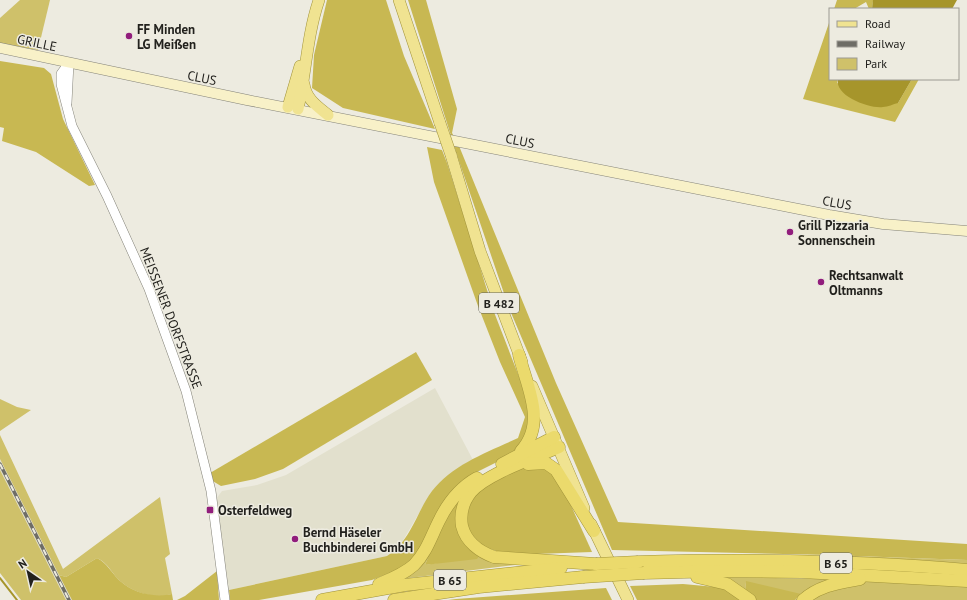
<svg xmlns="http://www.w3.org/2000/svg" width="967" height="600" font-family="'PT Sans',sans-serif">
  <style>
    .built { fill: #e2e0cd }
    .green { fill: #cfc16a }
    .forest { fill: #c8b852 }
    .water { fill: #a6952b }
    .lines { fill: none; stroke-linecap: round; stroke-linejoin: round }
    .stream { stroke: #a6952b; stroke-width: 2 }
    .tertiary-casing { stroke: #848379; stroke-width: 10 }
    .secondary-casing { stroke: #848379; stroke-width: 11 }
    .primary-casing { stroke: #a19339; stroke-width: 12 }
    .trunk-casing { stroke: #a19339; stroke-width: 13 }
    .tertiary { stroke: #fff; stroke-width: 9 }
    .secondary { stroke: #f8f1c8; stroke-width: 10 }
    .primary { stroke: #f0e391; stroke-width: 11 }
    .trunk { stroke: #ebda6c; stroke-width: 12 }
    .rail-casing { stroke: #6e6d66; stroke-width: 3.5 }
    .rail { stroke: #edebe0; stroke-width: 2; stroke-dasharray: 6; stroke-linecap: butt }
    .primary-bridge-casing { stroke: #a19339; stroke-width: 12; stroke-linecap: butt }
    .trunk-bridge-casing { stroke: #a19339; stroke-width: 13; stroke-linecap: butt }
    .primary-bridge { stroke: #f0e391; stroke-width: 11 }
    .trunk-bridge { stroke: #ebda6c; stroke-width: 12 }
    .poi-dot { fill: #911d7c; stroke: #edebe0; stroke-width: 1.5 }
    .labels { text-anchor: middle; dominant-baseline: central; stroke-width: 3; stroke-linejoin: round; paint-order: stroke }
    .shield { fill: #edebe0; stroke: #5f5e58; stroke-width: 1 }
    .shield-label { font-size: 12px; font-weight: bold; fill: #22211d }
    .poi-label { font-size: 13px; font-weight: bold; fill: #22211d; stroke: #edebe0; text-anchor: start }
    .street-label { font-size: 13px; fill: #22211d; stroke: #edebe0 }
  </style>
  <rect width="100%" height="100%" fill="#edebe0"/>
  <!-- built -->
  <g class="built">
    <polygon points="435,388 473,460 461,466 432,491 398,549 387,556 229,590 216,499 222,491 257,485 286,475"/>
    <polygon points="0,459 72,600 66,600 0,470"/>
  </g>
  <!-- green -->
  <g class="green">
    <polygon points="20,0 50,0 38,50 0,44 0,18"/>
    <polygon points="0,399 17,407 31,410 0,431"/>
    <path d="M0,435L63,569L160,497L170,554L165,558L172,594C153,599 133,593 119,580C110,571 109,564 97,558L66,577L59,575L0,459Z"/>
    <polygon points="0,470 66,600 21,600 0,573"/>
    <polygon points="434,545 425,565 479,556 515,565 401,579"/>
    <polygon points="828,555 967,560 967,600 795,600 800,595 746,582 745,590 719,577 826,579"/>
  </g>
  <!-- forest -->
  <g class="forest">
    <polygon points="327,0 386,0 404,56 435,129 343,108 312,88 314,55"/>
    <polygon points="408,0 426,0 457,109 452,133 457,141 556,383 618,522 967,544 967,560 828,555 612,550 509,308 459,161"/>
    <polygon points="837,0 873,0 873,1 872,9 869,9 866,2 854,9 834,9"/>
    <polygon points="830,20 830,79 838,79 837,83 898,103 912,79 919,79 895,122 803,99"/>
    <polygon points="0,61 44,68 51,74 63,119 95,185 89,186 36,152 2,141 4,128 0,127"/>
    <path d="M427,147L442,150L447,163L494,312L530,405L529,437L515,453L477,472L412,559L400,569L372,580L259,600H230L229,590L387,556C411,541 416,513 432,491C453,464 488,452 518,438L525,417L500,362L478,306L434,182Z"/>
    <polygon points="416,352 432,380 283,469 255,479 221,486 211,480 210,473"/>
    <polygon points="527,467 546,467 559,479 592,552 507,555 482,546 468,530 466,511 478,491 507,474"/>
    <polygon points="465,491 457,513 479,556 477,559 425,565 443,521"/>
    <path d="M97,558C108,564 110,571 119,580C133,593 153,598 172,594L173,600H72L59,575L66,577Z"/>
    <polygon points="217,571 219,600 177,600 185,596"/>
    <polygon points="746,581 801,594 795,600 754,600 745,590"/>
    <polygon points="683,584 727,588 743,600 637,600 630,586"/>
    <polygon points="606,588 612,600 448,600 456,599"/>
  </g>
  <!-- water -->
  <g class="water">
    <polygon points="873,0 957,0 952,9 872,9"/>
    <path d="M838,79H912L898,103C893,104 888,107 883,107C870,109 834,96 838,79Z"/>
  </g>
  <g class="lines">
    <!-- stream -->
    <polyline class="stream" points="0,578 17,600"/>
    <defs>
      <g id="tertiary">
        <polyline points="69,63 61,74 61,84 72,126 107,196 149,289 186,391 211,491 225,600"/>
        <polyline points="67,103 69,63"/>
      </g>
      <polyline id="secondary" points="0,48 247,100 829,215 883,224 967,231"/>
      <g id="primary">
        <polyline points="399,0 440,123"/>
        <path d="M304,84C306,99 317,106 328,115"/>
        <polyline points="288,107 300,66"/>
        <path d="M298,109C306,73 307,35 319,0"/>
        <polyline points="451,155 480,251 522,362"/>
        <polyline points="532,386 584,508"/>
        <polyline points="591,524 628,600"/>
      </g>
      <g id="trunk">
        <path d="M519,355C527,387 547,423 521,451"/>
        <path d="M559,447C536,457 486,474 471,492C463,502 460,514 462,526C466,542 480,552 494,557L596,564"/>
        <polyline points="502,464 554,437"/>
        <polyline points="528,464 546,463 556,470 594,531"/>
        <path d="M638,562C748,559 858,560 967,570"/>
        <polyline points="644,573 723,571 802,572 967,581"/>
        <polyline points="697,577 727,584 750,600"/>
        <path d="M379,584C391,579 404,574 414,565C427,552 432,534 440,519C448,503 461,487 477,478"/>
        <polyline points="322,600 405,585 561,568"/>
        <polyline points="394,600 479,587 583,577"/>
        <path d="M803,600C820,585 839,583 860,579"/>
      </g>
    </defs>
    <!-- tertiary casing -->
    <use href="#tertiary" class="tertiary-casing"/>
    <!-- secondary casing -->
    <use href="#secondary" class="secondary-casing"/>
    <!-- primary casing -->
    <use href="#primary" class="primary-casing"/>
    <!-- trunk casing -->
    <use href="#trunk" class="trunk-casing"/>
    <!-- tertiary -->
    <use href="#tertiary" class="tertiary"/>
    <!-- secondary -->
    <use href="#secondary" class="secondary"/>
    <!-- primary -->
    <use href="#primary" class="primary"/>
    <!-- trunk -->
    <use href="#trunk" class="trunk"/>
    <defs>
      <polyline id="rail" points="0,464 69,600"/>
    </defs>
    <!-- rail casing -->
    <use href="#rail" class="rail-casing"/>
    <!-- rail -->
    <use href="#rail" class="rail"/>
    <defs>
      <polyline id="primary-bridge" points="440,123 451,155"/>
      <g id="trunk-bridge">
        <polyline points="596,564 638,562"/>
        <polyline points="583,577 644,573"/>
      </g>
    </defs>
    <!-- primary-bridge casing -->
    <use href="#primary-bridge" class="primary-bridge-casing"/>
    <!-- trunk-bridge casing -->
    <use href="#trunk-bridge" class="trunk-bridge-casing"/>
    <!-- primary-bridge -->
    <use href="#primary-bridge" class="primary-bridge"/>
    <!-- trunk-bridge -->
    <use href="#trunk-bridge" class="trunk-bridge"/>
  </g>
  <!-- markers -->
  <g class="poi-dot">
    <circle cx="129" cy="36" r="4"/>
    <circle cx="790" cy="232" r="4"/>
    <circle cx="821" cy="282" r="4"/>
    <rect x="206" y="506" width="8" height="8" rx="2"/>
    <circle cx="295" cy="539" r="4"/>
  </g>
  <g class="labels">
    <!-- shield labels -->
    <g class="shield">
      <rect x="479" y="293" width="40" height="20" rx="3"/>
      <rect x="820" y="553" width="32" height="20" rx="3"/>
      <rect x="434" y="570" width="32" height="20" rx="3"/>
    </g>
    <g class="shield-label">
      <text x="499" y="303">B 482</text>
      <text x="836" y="563">B 65</text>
      <text x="450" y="580">B 65</text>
    </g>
    <!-- poi labels -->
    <g class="poi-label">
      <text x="137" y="29">FF Minden<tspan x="137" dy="15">LG Meißen</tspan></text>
      <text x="798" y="225">Grill Pizzaria<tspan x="798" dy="15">Sonnenschein</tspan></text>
      <text x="829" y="275">Rechtsanwalt<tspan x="829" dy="15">Oltmanns</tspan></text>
      <text x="218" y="510">Osterfeldweg</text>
      <text x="303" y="532">Bernd Häseler<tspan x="303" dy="15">Buchbinderei GmbH</tspan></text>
    </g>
    <!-- street labels -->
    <g class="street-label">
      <text transform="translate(37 43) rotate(12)">GRILLE</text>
      <text transform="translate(202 78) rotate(11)">CLUS</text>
      <text transform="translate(520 141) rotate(11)">CLUS</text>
      <text transform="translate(837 203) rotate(10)">CLUS</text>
      <text transform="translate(171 318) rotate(69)">MEISSENER DORFSTRASSE</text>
    </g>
  </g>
  <!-- legend -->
  <rect x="829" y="8" width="130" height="72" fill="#edebe0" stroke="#9c9a92"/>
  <rect x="837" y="21" width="20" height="6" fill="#f0e391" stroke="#9c9a92"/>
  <text x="865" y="28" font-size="12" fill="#22211d">Road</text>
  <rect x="837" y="41" width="20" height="6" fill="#6e6d66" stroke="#9c9a92"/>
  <text x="865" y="48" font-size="12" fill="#22211d">Railway</text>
  <rect x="837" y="58" width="20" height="12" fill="#cfc16a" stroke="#9c9a92"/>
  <text x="865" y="68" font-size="12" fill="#22211d">Park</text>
  <!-- north arrow -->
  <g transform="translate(28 572) rotate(326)" stroke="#edebe0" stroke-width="3" paint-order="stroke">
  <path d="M0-3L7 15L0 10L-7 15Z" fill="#22211d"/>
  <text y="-6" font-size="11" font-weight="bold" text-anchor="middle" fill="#22211d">N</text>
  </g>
</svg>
